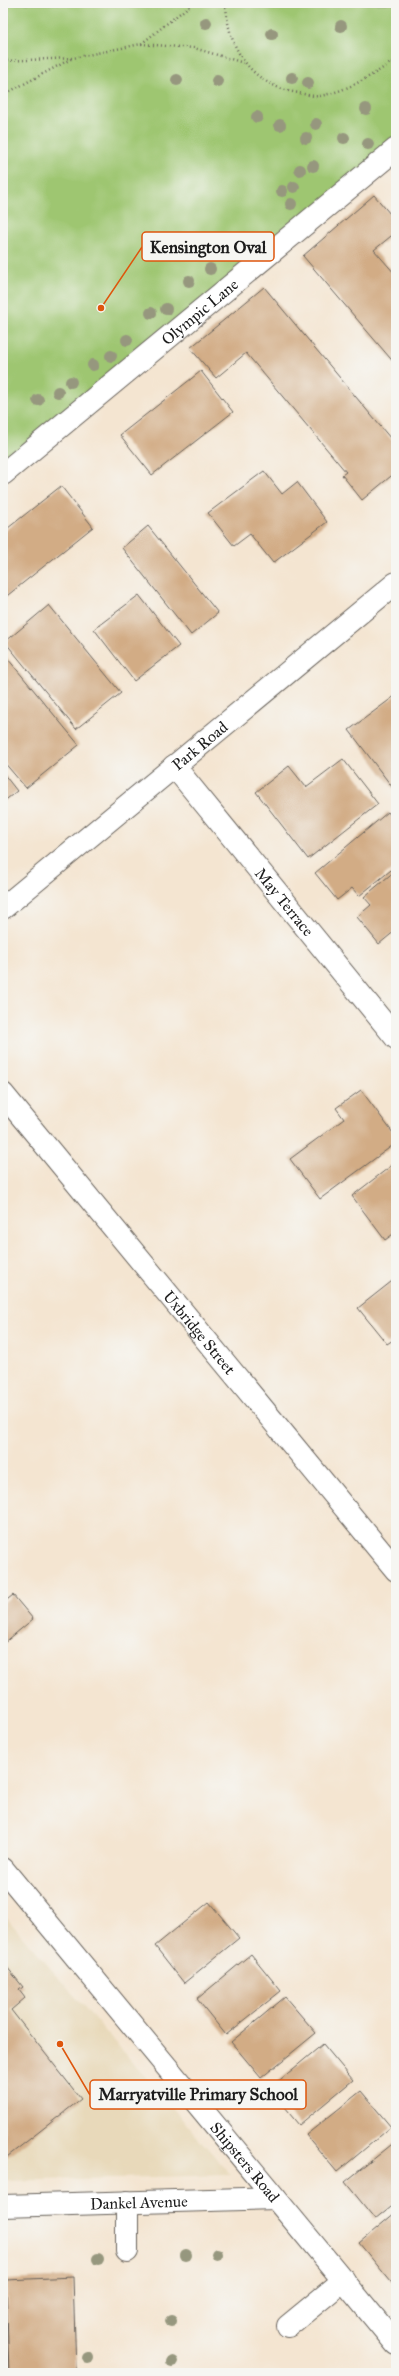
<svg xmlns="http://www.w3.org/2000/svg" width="399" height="2376" font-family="'IM FELL Great Primer',serif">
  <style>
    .built { fill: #e8d9ba }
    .green { fill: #9ec671; stroke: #5d7146 }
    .building { fill: #d2ac85 }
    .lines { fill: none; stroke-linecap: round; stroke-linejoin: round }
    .minor-casing { stroke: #68625b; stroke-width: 24 }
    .path { stroke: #68625b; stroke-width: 2.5; stroke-dasharray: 1 3; stroke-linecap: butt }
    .minor { stroke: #fff; stroke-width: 22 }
    .tree { fill: #96977e }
    .labels { text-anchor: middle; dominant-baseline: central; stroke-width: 3; stroke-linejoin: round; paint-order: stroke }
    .street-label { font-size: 16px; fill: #1c1c1c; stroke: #f6f6f2 }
    .leader { fill: none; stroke: #de560d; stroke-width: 1.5 }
    .callout-dot { fill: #de560d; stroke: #f6f6f2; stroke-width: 1.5 }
    .callout { fill: #f6f6f2; stroke: #de560d; stroke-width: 1.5 }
    .callout-label { font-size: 17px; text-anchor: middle; font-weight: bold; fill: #1c1c1c }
  </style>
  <rect width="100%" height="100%" fill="#f6f6f2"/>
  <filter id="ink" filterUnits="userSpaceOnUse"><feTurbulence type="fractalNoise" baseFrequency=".025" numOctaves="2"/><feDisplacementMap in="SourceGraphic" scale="8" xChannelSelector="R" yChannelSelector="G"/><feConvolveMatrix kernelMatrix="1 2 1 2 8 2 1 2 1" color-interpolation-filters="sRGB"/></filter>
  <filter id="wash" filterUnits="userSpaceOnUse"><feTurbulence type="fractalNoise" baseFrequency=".012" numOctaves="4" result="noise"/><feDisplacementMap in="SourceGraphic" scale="16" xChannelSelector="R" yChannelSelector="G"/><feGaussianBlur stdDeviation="0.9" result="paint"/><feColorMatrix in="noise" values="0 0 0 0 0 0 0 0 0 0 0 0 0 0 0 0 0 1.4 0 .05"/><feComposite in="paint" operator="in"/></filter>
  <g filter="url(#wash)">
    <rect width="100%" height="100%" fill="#f4e5d1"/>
    <!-- built -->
    <polygon class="built" points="3,1914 231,2175 3,2181"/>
    <!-- green -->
    <polygon class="green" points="3,3 396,3 396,150 3,467"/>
    <g id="blocks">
      <!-- building -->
      <g class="building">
        <polygon points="374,195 396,221 396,232 374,250 396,275 396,365 303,256"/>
        <polygon points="264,287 396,445 396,472 362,500 342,475 346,472 246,353 216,378 190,348"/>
        <polygon points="201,371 233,412 152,475 120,435"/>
        <polygon points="264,471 282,494 297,482 327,522 273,563 250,534 234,546 208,513"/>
        <polygon points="61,486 93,527 3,599 3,532"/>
        <polygon points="148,526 218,613 191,635 122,548"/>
        <polygon points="139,595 179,646 134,681 94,629"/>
        <polygon points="49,605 121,693 76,729 5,642"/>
        <polygon points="3,653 79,745 26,788 3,761"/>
        <polygon points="396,695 396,792 349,730"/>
        <polygon points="343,759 378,804 308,859 256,792 289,766 306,787"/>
        <polygon points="3,773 17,791 3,802"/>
        <polygon points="388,812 396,822 396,866 359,896 352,888 337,900 315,873"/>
        <polygon points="396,870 396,930 379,944 357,917 371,905 364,897"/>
        <polygon points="361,1090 396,1137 396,1143 320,1199 290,1159 344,1119 336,1108"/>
        <polygon points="396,1162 396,1232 385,1240 352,1196"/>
        <polygon points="396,1278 396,1338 387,1344 358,1308"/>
        <polygon points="13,1595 33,1619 3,1644 3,1603"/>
        <polygon points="209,1902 239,1938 184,1983 155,1946"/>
        <polygon points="251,1954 281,1991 226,2035 197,1999"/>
        <polygon points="3,1962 23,1987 19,1990 25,1998 11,2010 81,2099 3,2160 3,2072 8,2067 3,2061"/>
        <polygon points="285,1997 316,2033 261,2078 231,2042"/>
        <polygon points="323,2044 353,2080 299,2125 269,2089"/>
        <polygon points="361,2091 391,2127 337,2172 306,2135"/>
        <polygon points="396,2141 396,2202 375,2219 345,2182"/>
        <polygon points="396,2212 396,2288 359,2243"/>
        <polygon points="73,2277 76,2371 9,2373 6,2280"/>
        <polygon points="3,2280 5,2280 8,2373 3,2373"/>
      </g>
    </g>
  </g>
  <g filter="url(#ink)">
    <use href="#blocks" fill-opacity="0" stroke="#68625b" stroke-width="1"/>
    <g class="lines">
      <defs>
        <g id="minor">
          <path id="s1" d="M3,474L396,149"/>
          <path id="s2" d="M174,766L396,1038"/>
          <path id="s3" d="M3,908L396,583"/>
          <path id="s4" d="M3,1094L396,1570"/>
          <path id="s5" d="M3,1869L396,2344"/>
          <polyline points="127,2202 127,2251"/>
          <path id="s6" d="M3,2206L275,2198"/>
          <polyline points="288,2326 344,2280"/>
        </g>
      </defs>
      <!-- minor casing -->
      <use href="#minor" class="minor-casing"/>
      <!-- path -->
      <g class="path">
        <path d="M226,3C227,49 252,86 299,93C305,94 314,97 320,96C347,91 374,75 396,59"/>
        <polyline points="141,44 194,48 244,63"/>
        <polyline points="3,61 73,58 141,44 193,3"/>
        <polyline points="3,95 71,59"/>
      </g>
      <!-- minor -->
      <use href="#minor" class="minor"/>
    </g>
    <!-- trees -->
    <g class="tree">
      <circle cx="206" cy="23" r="6"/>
      <circle cx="341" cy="26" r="6"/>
      <circle cx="272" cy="34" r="6"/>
      <circle cx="292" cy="78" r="6"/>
      <circle cx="177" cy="80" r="6"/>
      <circle cx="217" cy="81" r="6"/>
      <circle cx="308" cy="83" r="6"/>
      <circle cx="366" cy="109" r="6"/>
      <circle cx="257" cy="117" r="6"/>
      <circle cx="316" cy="124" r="6"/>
      <circle cx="280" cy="125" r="6"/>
      <circle cx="306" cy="138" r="6"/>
      <circle cx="344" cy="138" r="6"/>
      <circle cx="368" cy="144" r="6"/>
      <circle cx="313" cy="166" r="6"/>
      <circle cx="300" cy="170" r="6"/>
      <circle cx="294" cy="187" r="6"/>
      <circle cx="282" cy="191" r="6"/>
      <circle cx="291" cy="204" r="6"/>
      <circle cx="210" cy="269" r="6"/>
      <circle cx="189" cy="281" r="6"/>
      <circle cx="166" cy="309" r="6"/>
      <circle cx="151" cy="313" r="6"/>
      <circle cx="127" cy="340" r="6"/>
      <circle cx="111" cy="356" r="6"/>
      <circle cx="93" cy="365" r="6"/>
      <circle cx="71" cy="382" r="6"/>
      <circle cx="58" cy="392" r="6"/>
      <circle cx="38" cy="400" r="6"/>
      <circle cx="217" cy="2254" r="6"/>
      <circle cx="186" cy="2255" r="6"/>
      <circle cx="98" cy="2259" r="6"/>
      <circle cx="171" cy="2321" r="6"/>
      <circle cx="88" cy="2358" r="6"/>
      <circle cx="172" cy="2361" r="6"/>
    </g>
  </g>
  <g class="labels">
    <!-- street labels -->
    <g class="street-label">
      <text stroke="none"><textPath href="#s1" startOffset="255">Olympic Lane</textPath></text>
      <text stroke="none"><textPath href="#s3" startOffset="255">Park Road</textPath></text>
      <text stroke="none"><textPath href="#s2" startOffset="175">May Terrace</textPath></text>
      <text stroke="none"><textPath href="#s4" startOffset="309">Uxbridge Street</textPath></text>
      <text stroke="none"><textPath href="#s5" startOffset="380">Shipsters Road</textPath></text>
      <text stroke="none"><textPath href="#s6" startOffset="136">Dankel Avenue</textPath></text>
    </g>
  </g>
  <!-- callouts -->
  <path class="leader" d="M101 308L142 247M60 2044L90 2095"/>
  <g class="callout-dot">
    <circle cx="101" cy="308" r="4"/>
    <circle cx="60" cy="2044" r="4"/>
  </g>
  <g class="callout">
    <rect x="142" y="232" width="132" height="29" rx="4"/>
    <rect x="90" y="2080" width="216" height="29" rx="4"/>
  </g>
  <g class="callout-label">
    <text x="208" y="253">Kensington Oval</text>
    <text x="198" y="2100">Marryatville Primary School</text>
  </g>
  <!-- margin -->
  <rect width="399" height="2376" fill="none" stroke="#f6f6f2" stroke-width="16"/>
</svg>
